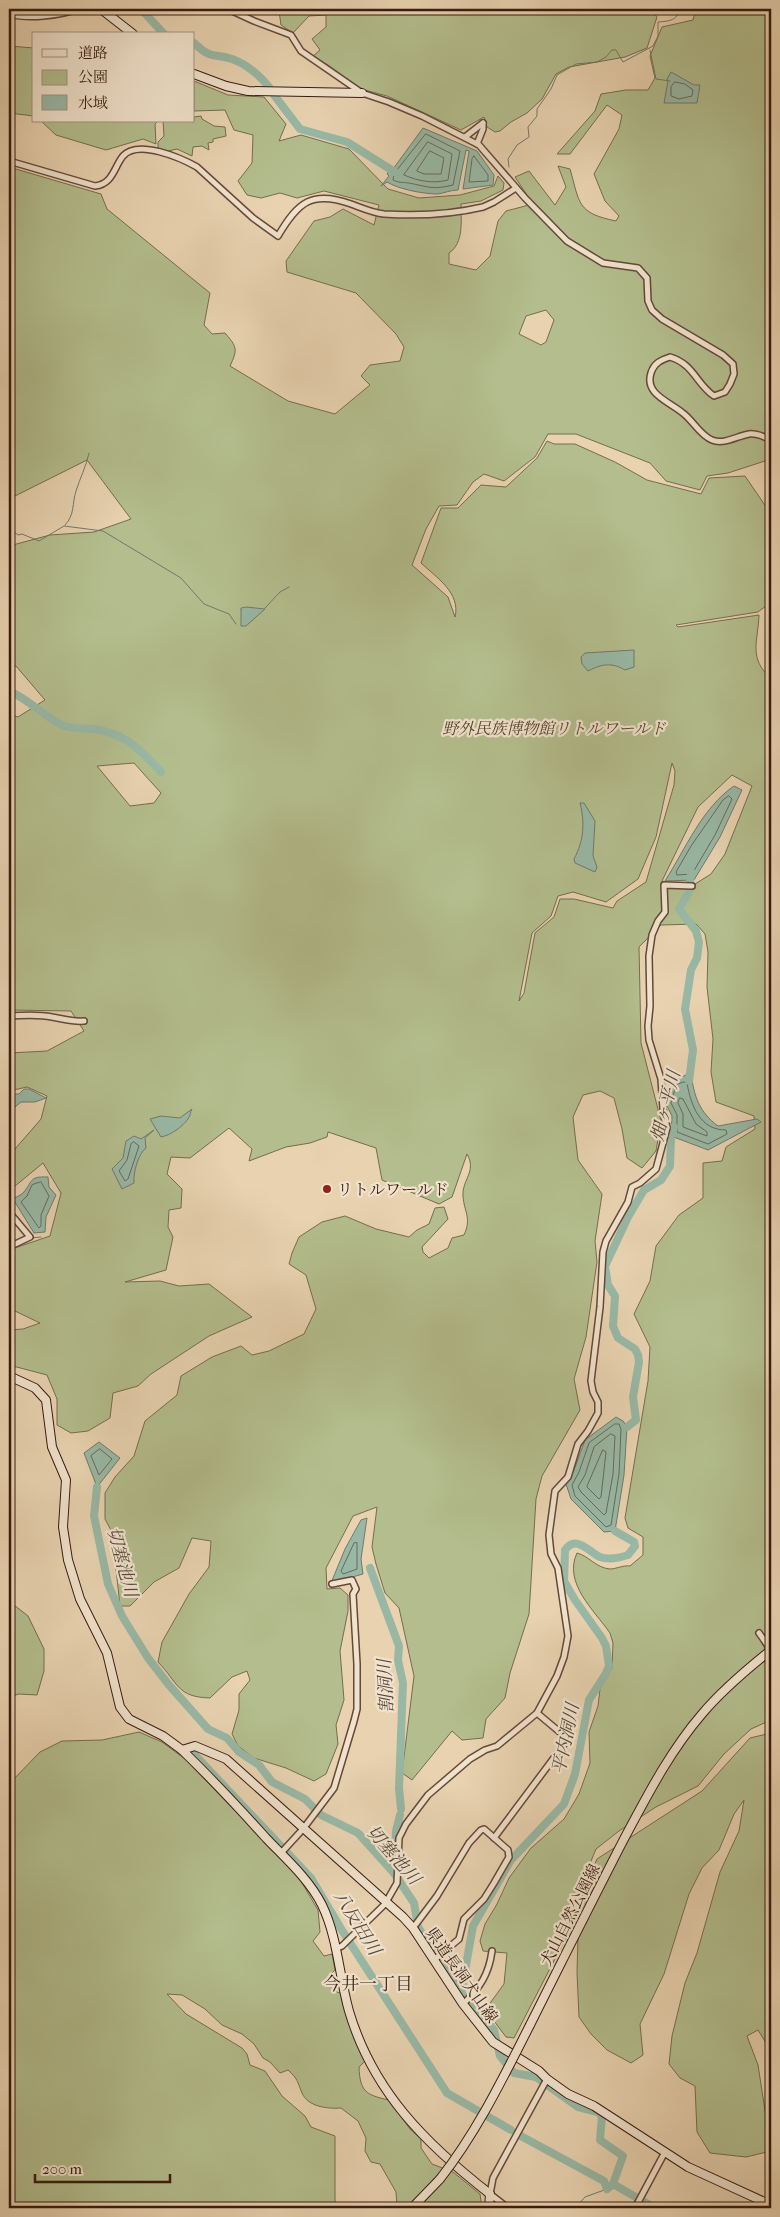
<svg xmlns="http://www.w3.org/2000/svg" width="780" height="2217" font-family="'IM FELL French Canon','Noto Serif JP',serif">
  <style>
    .green { fill: #b3bd8d; stroke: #766c4e; fill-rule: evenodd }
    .water { fill: #98b8a5; stroke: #727969 }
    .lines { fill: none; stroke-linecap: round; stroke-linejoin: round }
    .shore { stroke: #686a5a; stroke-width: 1 }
    .stream { stroke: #727969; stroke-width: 1 }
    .river { stroke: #98b8a5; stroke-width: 8 }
    .street-casing { stroke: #654938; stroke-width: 8 }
    .secondary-casing { stroke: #391b10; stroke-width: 10 }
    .street { stroke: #f0e2cc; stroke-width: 5 }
    .secondary { stroke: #f0e2cc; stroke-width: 8 }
    .street-bridge-casing { stroke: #654938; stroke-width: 8; stroke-linecap: butt }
    .secondary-bridge-casing { stroke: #391b10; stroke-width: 10; stroke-linecap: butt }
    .street-bridge { stroke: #f0e2cc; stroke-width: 5 }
    .secondary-bridge { stroke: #f0e2cc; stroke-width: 8 }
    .poi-dot { fill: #8f2418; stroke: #f0e2cc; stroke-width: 2 }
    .labels { text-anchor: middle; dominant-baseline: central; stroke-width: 4.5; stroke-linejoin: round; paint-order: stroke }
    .park-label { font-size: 16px; font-style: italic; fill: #58442f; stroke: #f0e2cc }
    .poi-label { font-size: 16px; fill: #391b10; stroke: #f0e2cc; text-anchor: start }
    .street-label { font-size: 16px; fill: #391b10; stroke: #f0e2cc }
    .water-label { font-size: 18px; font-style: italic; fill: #564a3d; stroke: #f0e2cc }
    .neighbourhood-label { font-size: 18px; fill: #391b10; stroke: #f0e2cc }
  </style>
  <rect width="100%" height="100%" fill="#e8d2b0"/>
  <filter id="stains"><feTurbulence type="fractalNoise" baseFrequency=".004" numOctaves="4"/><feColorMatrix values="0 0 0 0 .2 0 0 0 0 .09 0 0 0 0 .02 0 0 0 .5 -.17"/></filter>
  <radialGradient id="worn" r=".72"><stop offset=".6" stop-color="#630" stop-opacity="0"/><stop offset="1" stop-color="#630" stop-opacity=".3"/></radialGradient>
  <!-- green -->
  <g class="green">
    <polygon points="284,9 651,9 657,17 647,48 625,57 569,67 556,74 542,99 527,113 511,122 500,131 495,132 487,127 484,117 461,130 387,96 361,89 328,65 312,57 320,50 312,39 326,27 326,15 309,16 293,33 281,25 279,11"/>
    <path d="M696,9H771V459L728,473L707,476L700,490L666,481L650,463L576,434H548L535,457L504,481L484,474L473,482L457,505L439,506L426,529L412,565L448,597L455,617C461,593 436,577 421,563L441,508H458L481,485L506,487L537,458L547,441L554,444H575L615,462L647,480L701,494L709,478L745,476L771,514L767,605L758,612L676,625L678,627L759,615C758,643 748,657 771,679V1720L751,1729L724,1754L698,1786L656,1807L619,1831L596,1849L576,1897L569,1932L514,2038L506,2037L494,2021L488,2006L504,1984L507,1953L483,1951L480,1941L485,1924L497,1904L509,1878L531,1848L564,1819L579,1794L590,1763L589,1732L598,1706L600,1689L612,1668L613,1643L610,1633C594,1610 563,1583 577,1553C589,1556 596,1568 610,1569C616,1569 623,1565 630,1566L643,1555V1537L628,1528L625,1518L648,1381L650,1347L634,1314L650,1281L656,1246L679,1215L703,1198V1163L722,1161L726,1147L755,1129L754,1116L716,1102L711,1072L713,1039L707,987L708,952L705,934L696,924L661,925L639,947L641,1043L661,1121L656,1151L642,1168L627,1158L622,1129L614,1098L600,1091L583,1095L573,1117L578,1160L602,1194L595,1241L597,1262L586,1337L574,1379L580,1410L542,1476L536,1499L529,1614L510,1673L505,1698L486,1719L483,1738L462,1740L452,1731L412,1780L402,1773L414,1676L399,1608L385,1593L376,1564L372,1547L377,1507L353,1516L326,1568L327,1589L340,1588L348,1595V1611L340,1651L344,1700L336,1725L338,1744L326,1774L314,1781L286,1768L254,1758L238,1746L232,1734L239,1710V1694L250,1680L247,1671L232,1677L210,1698C177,1697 179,1684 158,1662L162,1642L189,1594L209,1567L211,1541L192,1538L179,1568L154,1582L130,1606H120L112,1532L105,1519V1493L115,1477L134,1456L145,1421L177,1395L181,1376L212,1357L241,1346L252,1355L269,1351L304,1334L316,1309L306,1275L289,1264L292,1253L299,1237L322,1222L345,1216L376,1229L409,1237L417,1230L429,1224L435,1208L444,1207L448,1219L422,1247L423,1252L429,1258L448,1248L452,1238L464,1235C472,1218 464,1212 463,1196C462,1179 477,1172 467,1154L452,1197L439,1204L382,1180L376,1148L328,1132L327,1137L310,1143L286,1147L249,1161L252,1149L229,1128L190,1158L171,1157L167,1174L182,1189L181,1208L169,1210L168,1227L173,1237L166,1270L125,1282L160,1281L179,1286L209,1284L252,1317L209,1336L151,1374L138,1386L113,1393L110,1418L88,1431L71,1433L57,1425V1399L47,1375L9,1365V1330L23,1329L40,1323L15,1311L9,1312V1250L50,1236L61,1193L43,1163L9,1191V1156L41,1119L47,1096L27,1087L9,1091V1053L47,1051L84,1031L71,1011L9,1010V714L18,717L45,700L16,666L9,665V546L50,535L94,532L131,519L87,460L9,499V167L101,194L107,209L210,293L204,325L212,334L225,333C237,347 238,349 230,366L288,401L335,414L370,385L361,376L370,365L400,361L404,347L396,334L356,293L287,272L286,261L314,221L330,217L343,209L374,225L379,205L324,191L297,198L280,193L261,198L247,195L238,181L252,163L253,135L234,130L225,110L194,111V81L228,95L264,97L286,124L279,141L301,135L349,149L388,189L419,198L460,195L494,186L498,176L504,183L503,190L481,201L461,204C461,221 464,243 449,253V264L476,270L490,256L498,221L506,211L533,204L515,177L529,171L555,205L566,187L558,166L570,169C580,204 577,213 616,221L619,216L605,201L594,174L619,129L622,115L607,105L570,154H557L595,111L601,94L626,90H648L655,78L650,56L662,27L693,20ZM546,310L554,320L546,342L541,345L519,334L526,316ZM134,763L161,793L154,803L130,806L97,766ZM672,763L675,771L674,785L646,882L617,901L613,908L574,899H560L554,917L535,933L524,993L519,1001L532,933L551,916L558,896L573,892L606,902L638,879L656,837ZM732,775L752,786L725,854L711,874L695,884L692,890L662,881L698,807Z"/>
    <polygon points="9,46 34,48 34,116 9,113"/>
    <polygon points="201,116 202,119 214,126 225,127 226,136 213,139 213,142 208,143 209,150 202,146 193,147 192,156 177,149 168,151 158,148 158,142 164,136 163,121 194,121 194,117"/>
    <polygon points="41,121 158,121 155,124 156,144 143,139 106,150 56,135"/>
    <polygon points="9,1601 28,1616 44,1649 44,1671 37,1695 19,1694 9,1697"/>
    <path d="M139,1732L162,1742L185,1759L298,1876L318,1910L320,1932L313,1941L324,1956L332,1954L335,1970L329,1976L335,1991L342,1994L354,2038L365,2061L359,2067C360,2092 366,2095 389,2100L410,2129L421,2139V2148L432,2164L453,2172L480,2194L482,2208H408V2206L402,2208L397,2205L396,2192L380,2164L371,2162L365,2151L366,2138L358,2121L341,2108C328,2109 308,2107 302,2093C297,2081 298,2079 288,2070L280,2073L270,2062L263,2058L254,2044L242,2034L222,2025L205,2009L182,1995L167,1994L186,2014L242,2048L247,2054L250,2065L265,2071L282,2096L305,2116L311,2127L335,2136V2201L338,2208H9V1784L40,1752L62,1741L102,1740Z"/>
    <polygon points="771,1733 771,2051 758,2030 747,2036 758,2065 766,2117 771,2125 771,2151 746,2157 710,2153 697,2132 695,2086 680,2078 669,2064 672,2036 685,1983 697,1953 720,1872 739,1831 744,1800 734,1814 719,1850 702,1868 689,1894 664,1974 640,2024 643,2055 631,2063 607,2050 591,2034 579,2017 577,1972 579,1903 597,1859 702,1791 750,1738"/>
  </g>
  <!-- water -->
  <g class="water">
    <polygon points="671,72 694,85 700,85 697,103 664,103 668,81 667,79"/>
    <path d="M423,128L477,151L494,175L493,185L463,189L469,151L466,150L458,190C451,190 444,193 438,194C423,194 398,189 387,182L381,186L389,176L387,174L391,168L393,169Z"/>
    <polygon points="246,607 265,609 246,626 241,626 241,608"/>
    <path d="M634,650V667L625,670C611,662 602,664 588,671L582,664L581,657L585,653Z"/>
    <path d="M734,786L742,790L720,837L694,880L665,881C686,848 702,808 734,786Z"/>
    <path d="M580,803H584L595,821L593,856L597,867L595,872L575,863L574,859C584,840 585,823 580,803Z"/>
    <path d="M691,1073C694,1096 699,1112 718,1126L757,1119L761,1122L708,1150L671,1136L672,1116L666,1104L672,1081Z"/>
    <polygon points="24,1089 29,1089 46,1098 35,1102 21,1102 9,1112 9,1094 19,1094"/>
    <path d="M192,1109C190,1112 191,1115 188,1119C182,1127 171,1135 161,1137L150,1119L161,1116L180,1118Z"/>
    <path d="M154,1130L145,1138L146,1148C138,1154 133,1173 134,1183L122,1189L112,1169L123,1158L126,1141L134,1136L141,1139Z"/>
    <path d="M48,1177L49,1187L56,1195L46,1217L45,1232L34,1233L13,1199C16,1197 21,1195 23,1193C33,1182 28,1176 48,1177Z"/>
    <polygon points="616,1417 623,1421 627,1427 624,1475 615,1531 604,1532 571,1499 566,1484 574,1470 585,1440"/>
    <polygon points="99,1442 120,1458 97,1487 84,1453"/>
    <polygon points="367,1518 361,1559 363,1574 331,1583 345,1549 361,1520"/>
  </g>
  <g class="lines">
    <!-- shore -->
    <g class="shore">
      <polygon points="675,82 685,84 693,90 692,96 679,99 671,96 671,87"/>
      <path d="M426,134L460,151L453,185C433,190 429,187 409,183C402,182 399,183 393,180L394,174Z"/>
      <path d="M428,142L452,154L448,180C433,184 418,181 404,175Z"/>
      <polygon points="430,151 444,158 441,174 424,174 417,171"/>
      <polygon points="474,156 488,175 488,181 469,182 472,159"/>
      <polygon points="729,796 732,799 715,835 692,874 677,875 676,872 691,846 723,800"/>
      <path d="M684,1082L687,1083C691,1106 700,1130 726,1130L727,1134L708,1144L677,1132V1115L671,1103L676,1085Z"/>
      <polygon points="680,1098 683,1099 696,1124 707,1132 707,1136 683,1127 683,1114 678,1103"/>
      <polygon points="134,1142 139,1146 128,1179 125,1181 119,1171 127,1160 131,1144"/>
      <polygon points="41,1182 49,1196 41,1215 41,1226 39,1228 21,1202 27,1196 32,1185"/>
      <polygon points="615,1424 619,1424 621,1429 619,1474 611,1525 606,1527 575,1496 572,1485 579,1472 589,1443"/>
      <polygon points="611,1434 615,1436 613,1474 606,1513 604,1515 581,1492 578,1487 585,1475 594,1447"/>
      <polygon points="100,1449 112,1459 99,1475 91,1456"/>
      <polygon points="603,1450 606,1452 601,1497 599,1499 587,1487"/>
      <polygon points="357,1543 357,1569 343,1574 341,1571 354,1543"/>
    </g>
    <!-- stream -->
    <g class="stream">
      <polyline points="650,50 656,79 670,81"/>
      <path d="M509,167L508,159L517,145L529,137L528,127L537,116V109L551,89L557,75L576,64L597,62L606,57L612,50H616L623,62L653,46L658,36V22C670,21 676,21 681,9"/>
      <path d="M65,525C75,515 72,503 76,491C80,478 86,467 89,453"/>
      <polyline points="9,531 12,530 18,535 22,534 39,541 64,526 103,531 181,578 204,604 229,614 236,624"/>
      <polyline points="265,608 280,592 289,587"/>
      <polyline points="31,1238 41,1237"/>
      <polyline points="16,1246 26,1242"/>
      <polyline points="575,2208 585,2197 607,2189"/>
    </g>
    <!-- river -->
    <g class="river">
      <polyline points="141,9 164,34"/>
      <path d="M194,43C213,61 212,52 232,59C246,64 260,76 269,87"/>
      <polyline points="274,95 300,129 347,142 398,174"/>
      <path d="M9,691C29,699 44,717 64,726C73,729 85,728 95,729C128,735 139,749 161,772"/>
      <polyline points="689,1081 693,1050 685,1009 691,970 697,958 699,942 696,931 679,909 689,892 691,872"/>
      <polyline points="627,1427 636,1420 633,1397 639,1362 638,1355 635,1349 618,1338 613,1326 615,1296 608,1285 605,1266 628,1217 644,1190 661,1180 670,1166 671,1136 674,1127"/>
      <polyline points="97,1487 94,1516 108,1584 122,1616 148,1658 169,1685 208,1729 227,1738 239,1752 259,1765 272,1782 305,1799 321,1815 358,1833 394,1873 414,1903 418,1927 461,1993 494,2030 500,2056 514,2073 536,2077 578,2107 598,2112 602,2116 600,2140 623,2156 613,2184 607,2189"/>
      <polyline points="370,1568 399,1646 398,1660 403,1683 399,1788 401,1809"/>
      <polyline points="192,1752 311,1878 343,1932 447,2093 511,2130"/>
      <polyline points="394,1873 396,1831 400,1815"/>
      <path d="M461,1993L473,1926L511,1860L564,1804L575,1774L589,1700L605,1675L609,1666L606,1646L602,1638L575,1600L564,1581L565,1550C576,1534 589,1552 600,1557C609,1560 619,1558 628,1555L635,1546L634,1542L615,1531"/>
      <polyline points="519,2135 604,2181 607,2189"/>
      <polyline points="611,2186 613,2184 655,2208"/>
    </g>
    <defs>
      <g id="street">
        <path d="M228,9L254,21L291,35L301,51L362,93L389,102L422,116L479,145L525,198L567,241L603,263L638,268L647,278L648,301L652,310L662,319L723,355L733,364L734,374L730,384L725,392L714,396C696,384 694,364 670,357C661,360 654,363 651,373C644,395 671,402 684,414C693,421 701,436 712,440C724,445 737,436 749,434C756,433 765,437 771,440"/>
        <polyline points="108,13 116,9"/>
        <path d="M9,14C28,19 59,16 78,9"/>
        <polyline points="465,137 483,123"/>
        <polyline points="477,144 483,129 483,123"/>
        <path d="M9,161L95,186C113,184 114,167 123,156C138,139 181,158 197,167L253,218L278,236C298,202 312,190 351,204C362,208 373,213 384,214C416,216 453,214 483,207L494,202L516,188"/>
        <path d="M9,1016C23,1015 38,1014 52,1017C64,1019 72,1022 84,1021"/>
        <polyline points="9,1212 30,1237 9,1247"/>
        <polyline points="759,1633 764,1640"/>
        <polyline points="494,1838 568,1739 537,1713"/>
        <polyline points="281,1853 303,1829 334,1788 354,1721 357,1709 357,1664 353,1594 356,1589 352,1580 332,1584"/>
        <polyline points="413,1928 437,1896 469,1843 481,1830 484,1829 508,1850 509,1857 494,1883 484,1899 464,1919 459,1939 434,1960"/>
        <polyline points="335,1949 342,1946 385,1904 397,1883 399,1838 406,1824 428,1795 470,1759 485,1750 497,1746 537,1713 557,1676 564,1657 568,1636 558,1568 551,1554 549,1535 555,1491 568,1477 578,1444 588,1431 598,1413 598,1402 593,1392 591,1381 600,1307 603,1252 606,1241 628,1202 632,1187 640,1183 656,1169 667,1128 663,1109 661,1079 649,1040 648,1026 650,1006 649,956 652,935 658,921 665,912 664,885 692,886"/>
        <path d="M463,2004C480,1988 489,1974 492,1951"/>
        <polyline points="508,2208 490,2194 493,2178 547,2079"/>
        <polyline points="635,2208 665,2152"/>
      </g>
      <g id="secondary">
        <polyline points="101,9 133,34"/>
        <polyline points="194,74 226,86 248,91 362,93"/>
        <path d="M9,1376L35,1388L46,1400L52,1447L66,1480L63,1527L68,1560L80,1599L107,1653L120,1707L129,1719L163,1736L182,1750C211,1778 239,1808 266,1838C286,1859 309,1879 322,1905C338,1938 339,1976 349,2011C373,2092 426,2144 490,2194L489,2208"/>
        <polyline points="182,1750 195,1746 226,1759 403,1917 413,1928 463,2004 493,2042 539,2071 547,2079 568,2094 594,2106 688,2167 771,2205"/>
        <path d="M530,2025C561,1963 592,1901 624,1839C647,1796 670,1751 702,1714C722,1690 746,1670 771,1650"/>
        <polyline points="412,2208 440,2179"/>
      </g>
    </defs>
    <!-- street casing -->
    <use href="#street" class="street-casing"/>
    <!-- secondary casing -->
    <use href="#secondary" class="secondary-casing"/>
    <!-- street -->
    <use href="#street" class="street"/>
    <!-- secondary -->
    <use href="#secondary" class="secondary"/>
    <defs>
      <polyline id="street-bridge" points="764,1640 771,1651"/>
      <path id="secondary-bridge" d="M440,2179C477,2132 503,2078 530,2025"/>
    </defs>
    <!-- street-bridge casing -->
    <use href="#street-bridge" class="street-bridge-casing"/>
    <!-- secondary-bridge casing -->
    <use href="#secondary-bridge" class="secondary-bridge-casing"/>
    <!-- street-bridge -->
    <use href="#street-bridge" class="street-bridge"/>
    <!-- secondary-bridge -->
    <use href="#secondary-bridge" class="secondary-bridge"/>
  </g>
  <!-- markers -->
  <circle class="poi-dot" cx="327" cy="1189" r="5"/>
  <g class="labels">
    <!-- park labels -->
    <g class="park-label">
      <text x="554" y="728">野外民族博物館リトルワールド</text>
    </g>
    <!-- poi labels -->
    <g class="poi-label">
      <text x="337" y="1189">リトルワールド</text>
    </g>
    <!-- street labels -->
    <g class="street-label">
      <text transform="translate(570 1915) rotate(-63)">犬山自然公園線</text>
      <text transform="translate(462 1975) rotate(55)">県道長洞犬山線</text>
    </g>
    <!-- water labels -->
    <g class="water-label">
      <text transform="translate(666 1106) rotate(-76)">畑ヶ平川</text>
      <text transform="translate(122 1562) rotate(75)">切塞池川</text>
      <text transform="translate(386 1686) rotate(-93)">割洞川</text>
      <text transform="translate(566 1739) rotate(-78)">平内洞川</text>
      <text transform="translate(393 1855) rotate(49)">切塞池川</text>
      <text transform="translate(357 1923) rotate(58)">八反田川</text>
    </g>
    <!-- neighbourhood labels -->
    <g class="neighbourhood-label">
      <text x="368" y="1984">今井一丁目</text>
    </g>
  </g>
  <!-- margin -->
  <rect width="780" height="2217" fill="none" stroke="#e8d2b0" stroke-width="30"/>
  <rect x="10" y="10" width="760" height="2197" fill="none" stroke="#391b10" stroke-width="2.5"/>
  <rect x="15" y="15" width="750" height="2187" fill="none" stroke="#391b10"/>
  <!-- legend -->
  <rect x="32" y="32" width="162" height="90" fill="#f0e2cc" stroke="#a79281"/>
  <rect x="42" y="49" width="25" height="8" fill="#f0e2cc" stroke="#a79281"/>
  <text x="78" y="58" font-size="15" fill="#391b10">道路</text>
  <rect x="42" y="70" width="25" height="15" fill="#b3bd8d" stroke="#a79281"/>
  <text x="78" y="82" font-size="15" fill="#391b10">公園</text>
  <rect x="42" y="95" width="25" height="15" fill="#98b8a5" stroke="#a79281"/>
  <text x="78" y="108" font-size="15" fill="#391b10">水域</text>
  <!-- scale -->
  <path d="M35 2174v8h135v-8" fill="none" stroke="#391b10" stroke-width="2.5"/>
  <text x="42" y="2174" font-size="15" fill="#391b10" stroke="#f0e2cc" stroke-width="4" paint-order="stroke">200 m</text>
  <rect width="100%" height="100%" filter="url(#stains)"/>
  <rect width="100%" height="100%" fill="url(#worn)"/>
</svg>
